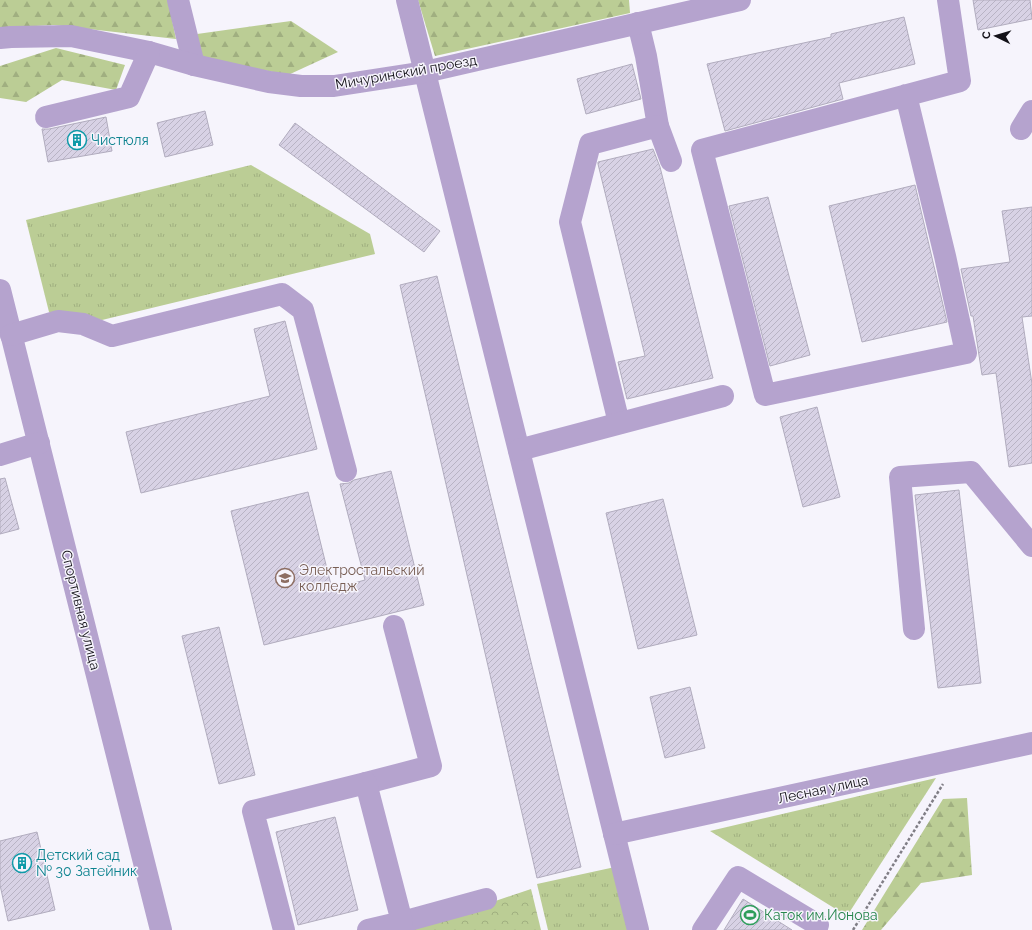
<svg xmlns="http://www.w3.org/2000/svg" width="1032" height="930" font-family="Raleway,sans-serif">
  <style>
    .grass { fill: url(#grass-tufts) }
    .forest { fill: url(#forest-firs) }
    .park { fill: url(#park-crowns) }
    .building { fill: url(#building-hatch); stroke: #b1acbe }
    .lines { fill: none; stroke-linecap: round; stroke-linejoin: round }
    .path { stroke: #807e86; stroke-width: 2.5; stroke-dasharray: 3 2; stroke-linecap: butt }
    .minor { stroke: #b5a3ce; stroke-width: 22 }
    .labels { text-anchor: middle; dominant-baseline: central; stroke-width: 3; stroke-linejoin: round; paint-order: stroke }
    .street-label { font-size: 14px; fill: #131118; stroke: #f6f4fc }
    .culture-label { font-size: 14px; fill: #0d838f; stroke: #f6f4fc; text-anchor: start }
    .education-label { font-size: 14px; fill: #785e54; stroke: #f6f4fc; text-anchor: start }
    .leisure-label { font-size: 14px; fill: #27864d; stroke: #f6f4fc; text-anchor: start }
  </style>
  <defs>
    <pattern id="grass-tufts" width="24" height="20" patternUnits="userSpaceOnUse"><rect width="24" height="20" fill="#bbcd95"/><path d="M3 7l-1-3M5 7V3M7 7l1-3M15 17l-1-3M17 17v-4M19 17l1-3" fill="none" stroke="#a0af80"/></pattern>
    <pattern id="forest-firs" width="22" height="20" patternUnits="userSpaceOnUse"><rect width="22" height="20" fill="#bbcd95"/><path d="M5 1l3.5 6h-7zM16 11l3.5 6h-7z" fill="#a0af80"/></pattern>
    <pattern id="park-crowns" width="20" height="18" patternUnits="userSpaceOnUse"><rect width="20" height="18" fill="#bbcd95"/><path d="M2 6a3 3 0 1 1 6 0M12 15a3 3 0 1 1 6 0" fill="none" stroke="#a0af80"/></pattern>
    <pattern id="building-hatch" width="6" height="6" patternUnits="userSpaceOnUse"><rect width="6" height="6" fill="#d8d2e5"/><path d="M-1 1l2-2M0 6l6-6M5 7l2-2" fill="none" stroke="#b8b3c4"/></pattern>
  </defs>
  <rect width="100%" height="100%" fill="#f6f4fc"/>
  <!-- grass -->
  <g class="grass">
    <polygon points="251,165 370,234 375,254 102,320 49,312 26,220"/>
    <polygon points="936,778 847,916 710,831"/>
    <polygon points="615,867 628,930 548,930 537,884"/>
  </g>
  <!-- forest -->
  <g class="forest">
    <polygon points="0,0 168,0 176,39 54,25 0,28"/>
    <polygon points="418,0 629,0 630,13 435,56"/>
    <polygon points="291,21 338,52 288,75 202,58 197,34"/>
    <polygon points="56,48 125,65 116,90 62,80 26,102 0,98 0,66"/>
    <polygon points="967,798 972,875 921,883 881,930 862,930 943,799"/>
  </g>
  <!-- park -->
  <polygon class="park" points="531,889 541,930 410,930"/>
  <!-- building -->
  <g class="building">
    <polygon points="973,0 1030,0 1032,19 978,30"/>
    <polygon points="904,17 915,64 839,83 843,99 725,131 707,64 831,37 831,34"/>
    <polygon points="632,64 641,99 586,114 577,79"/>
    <polygon points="205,111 213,145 165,157 157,123"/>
    <polygon points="106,117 112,151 48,162 42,129 49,129"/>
    <polygon points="295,123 440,231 424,252 279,145"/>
    <polygon points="653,149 660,167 713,378 627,399 618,362 645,356 598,164 598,162"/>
    <polygon points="915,185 947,322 862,342 829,206"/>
    <polygon points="768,197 810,355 770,366 729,206"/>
    <polygon points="1032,207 1032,316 1022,317 1032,384 1032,463 1009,467 996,373 982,375 973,316 971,316 961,269 1010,262 1002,211"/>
    <polygon points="437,276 581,867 537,878 400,285"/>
    <polygon points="285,321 317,449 141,493 126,432 270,396 254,329"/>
    <polygon points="817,407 840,497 803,507 780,417"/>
    <polygon points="391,471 424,605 264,645 231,511 308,492 332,589 365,580 340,484 349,483 354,480"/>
    <polygon points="5,478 19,529 0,534 0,479"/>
    <polygon points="959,490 981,683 938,688 915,495"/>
    <polygon points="663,499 697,635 638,649 606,513"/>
    <polygon points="219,627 255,775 219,784 182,636"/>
    <polygon points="690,687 705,748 665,758 650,697"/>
    <polygon points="335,817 358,910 298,925 276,832"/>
    <polygon points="37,832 55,910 8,921 0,885 0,841"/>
    <polygon points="743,899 792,930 724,930"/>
  </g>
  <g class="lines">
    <!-- path -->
    <polyline class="path" points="853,930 943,784"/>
    <!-- minor -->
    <g class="minor">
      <polyline points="178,0 194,65"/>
      <polyline points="407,0 638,930"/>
      <polyline points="638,23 646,56 658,126"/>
      <polyline points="0,38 11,37 71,36 149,52 194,65 269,82 301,86 334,86 425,72 740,0"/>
      <polyline points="906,95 945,256 966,353 765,395 702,150 960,81 948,0"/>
      <polyline points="46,117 129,97 149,52"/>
      <polyline points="1021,129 1032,111"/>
      <polyline points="0,290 161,930"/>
      <polyline points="11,335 58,321 83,324 112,336 282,294 303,310 346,471"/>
      <polyline points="619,423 570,222 590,144 658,126 671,161"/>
      <polyline points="519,450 723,396"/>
      <polyline points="0,455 39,443"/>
      <polyline points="914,629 900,477 971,472 1032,546"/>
      <polyline points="366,783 431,766 394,626"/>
      <polyline points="614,834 1032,743"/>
      <polyline points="402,922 486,899"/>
      <polyline points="284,930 253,811 366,783 402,922 368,930"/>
      <polyline points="703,930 738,877 818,925"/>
    </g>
  </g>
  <!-- icons -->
  <defs>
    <symbol id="building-ring" viewBox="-11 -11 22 22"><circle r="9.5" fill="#f6f4fc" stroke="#0f9aa8" stroke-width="1.5"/><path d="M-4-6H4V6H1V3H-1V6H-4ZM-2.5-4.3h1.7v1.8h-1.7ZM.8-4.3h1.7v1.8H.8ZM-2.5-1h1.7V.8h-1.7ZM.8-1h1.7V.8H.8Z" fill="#0f9aa8"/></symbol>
    <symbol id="university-ring" viewBox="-11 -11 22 22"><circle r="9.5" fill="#f6f4fc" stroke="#8d6e63" stroke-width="1.5"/><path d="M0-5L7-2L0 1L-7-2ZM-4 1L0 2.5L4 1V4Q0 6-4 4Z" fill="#8d6e63"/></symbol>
    <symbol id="stadium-ring" viewBox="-11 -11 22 22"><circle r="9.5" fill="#f6f4fc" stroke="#2e9e5b" stroke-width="1.5"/><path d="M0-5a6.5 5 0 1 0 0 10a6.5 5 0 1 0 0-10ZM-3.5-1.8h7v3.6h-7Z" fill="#2e9e5b"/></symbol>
  </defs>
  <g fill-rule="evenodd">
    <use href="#building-ring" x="66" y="129" width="22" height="22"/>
    <use href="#university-ring" x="274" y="567" width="22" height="22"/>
    <use href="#building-ring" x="11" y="852" width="22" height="22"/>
    <use href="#stadium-ring" x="739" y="904" width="22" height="22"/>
  </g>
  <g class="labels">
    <!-- street labels -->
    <g class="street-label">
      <text transform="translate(406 72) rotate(-10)">Мичуринский проезд</text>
      <text transform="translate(81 610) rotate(76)">Спортивная улица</text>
      <text transform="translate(823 789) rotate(-12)">Лесная улица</text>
    </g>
    <!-- culture labels -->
    <g class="culture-label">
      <text x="91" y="140">Чистюля</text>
      <text x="36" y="855">Детский сад<tspan x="36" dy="16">№ 30 Затейник</tspan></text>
    </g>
    <!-- education labels -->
    <g class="education-label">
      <text x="299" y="570">Электростальский<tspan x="299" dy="16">колледж</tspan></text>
    </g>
    <!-- leisure labels -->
    <g class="leisure-label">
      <text x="764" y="915">Каток им.Ионова</text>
    </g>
  </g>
  <!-- north arrow -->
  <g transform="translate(996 36) rotate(275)" stroke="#f6f4fc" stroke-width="3" paint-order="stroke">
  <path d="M0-3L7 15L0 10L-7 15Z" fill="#131118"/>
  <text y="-6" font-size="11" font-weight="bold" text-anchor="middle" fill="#131118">С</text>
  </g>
</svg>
